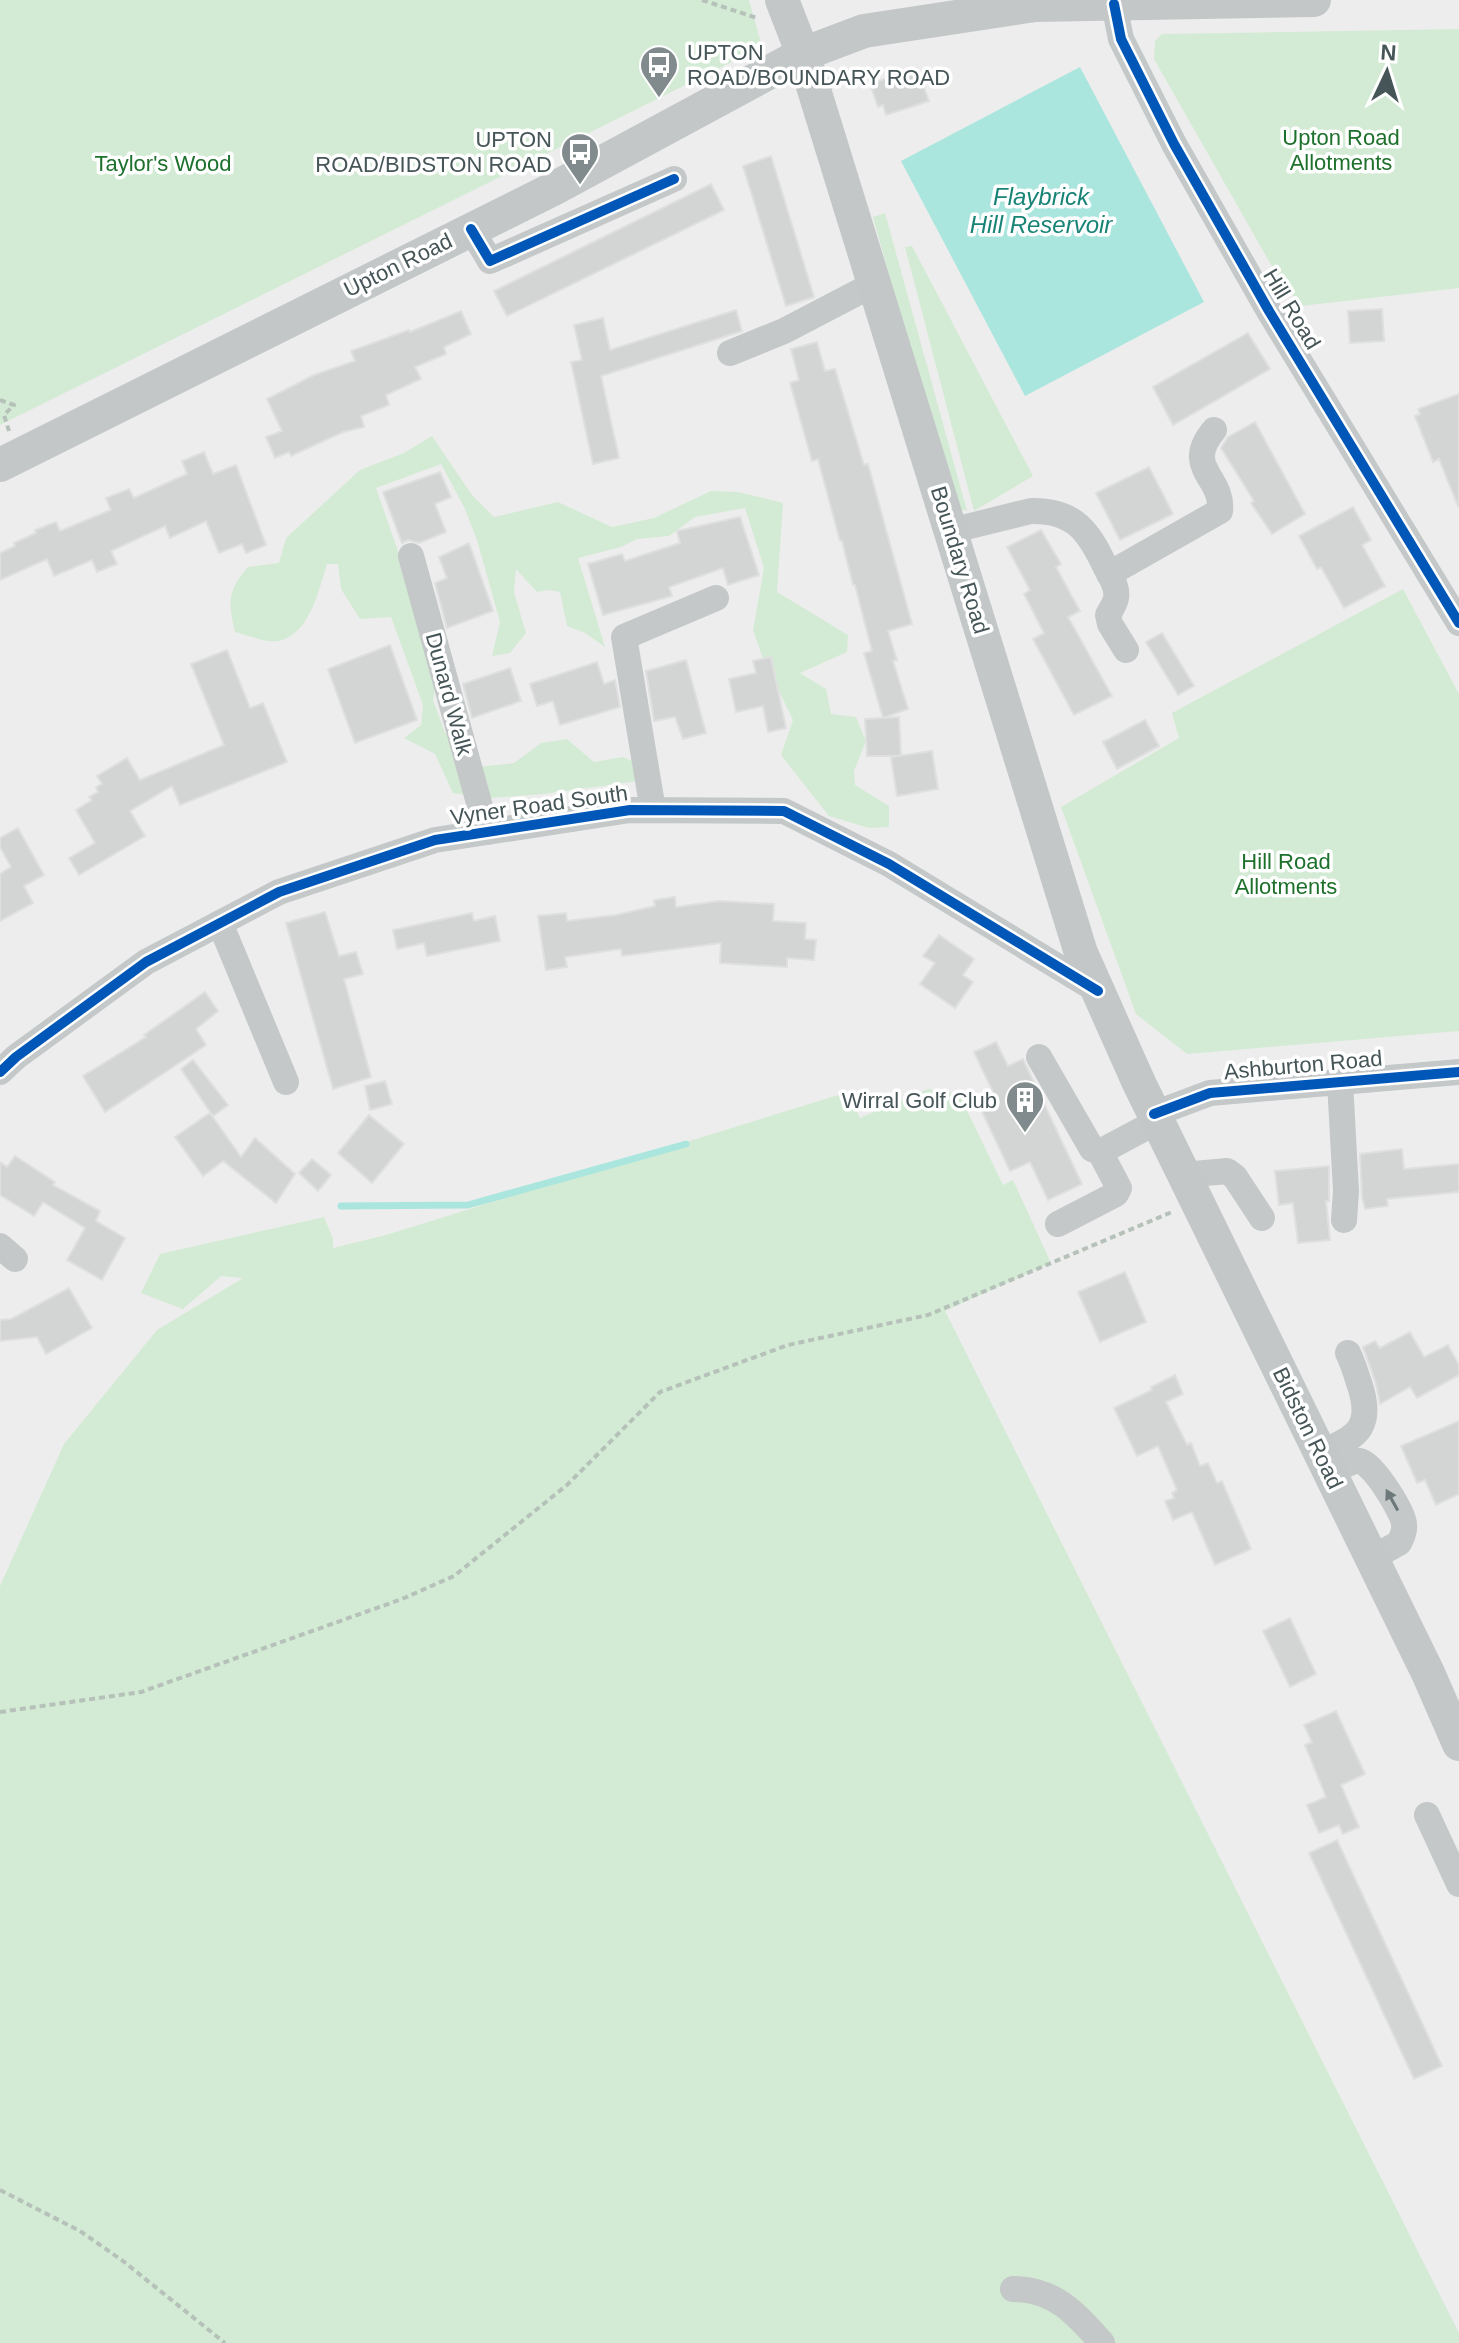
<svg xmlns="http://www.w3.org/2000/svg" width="1459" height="2343" font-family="Helvetica,sans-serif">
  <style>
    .green { fill: #d3ebd4 }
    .water { fill: #abe6de }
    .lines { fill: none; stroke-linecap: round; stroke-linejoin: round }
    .stream { stroke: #abe6de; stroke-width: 7 }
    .building { fill: #d3d5d5; stroke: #dfdfe0; stroke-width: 2 }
    .path { stroke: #b5c1b9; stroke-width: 4; stroke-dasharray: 6 4; stroke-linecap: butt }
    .minor { stroke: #c4c8c8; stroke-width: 26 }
    .major { stroke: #c3c7c8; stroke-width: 34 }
    .cycleway-casing { stroke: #fff; stroke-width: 15 }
    .cycleway { stroke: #0057b8; stroke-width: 10 }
    .oneway { fill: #6c7879 }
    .labels { text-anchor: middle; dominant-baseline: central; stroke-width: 7; stroke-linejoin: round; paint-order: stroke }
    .poi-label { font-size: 22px; fill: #465557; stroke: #fff; text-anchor: end }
    .park-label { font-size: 22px; fill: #1e712c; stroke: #fff }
    .street-label { font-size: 22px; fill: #465557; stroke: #fff }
    .water-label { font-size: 24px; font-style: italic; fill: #188476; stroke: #fff }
  </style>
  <rect width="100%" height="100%" fill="#eeeded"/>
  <!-- green -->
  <g class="green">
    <polygon points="0,0 749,0 762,47 0,425"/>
    <polygon points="1459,29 1459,288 1301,306 1274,270 1154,59 1155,41 1162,34"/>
    <polygon points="885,213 967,511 953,507 873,217"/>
    <polygon points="912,246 1033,476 974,511 905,247"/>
    <path d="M432,436L472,495L494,517L558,502L612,527L654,518L711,491L738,492L783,503L777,592L848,635L847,652L800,673L826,689L831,714L856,717L866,741L854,771L855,785L889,806V827L869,828L829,816L781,755L793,720L763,659L753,630L764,568L745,508L695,517L669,536L637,539L621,547L578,558L605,647L585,633L567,626L560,592L549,590L537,592L516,569L514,592L526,633L510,653L492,656L500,622L477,540L464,507L441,464L376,488L438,666L433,700L445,733L478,767L514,763L541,743L567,739L594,762L623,757L649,769L638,781L544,794L491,798L453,793L435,754L404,738L421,725L423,705L391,617L360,619L341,589L338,564H327C319,589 310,635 278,641C265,643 248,635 235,632C228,601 227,591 248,567L279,563L286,538L360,470L404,453Z"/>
    <polygon points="1403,589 1459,694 1459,1031 1187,1054 1136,1014 1061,807 1179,738 1172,713"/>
    <polygon points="928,1089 959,1094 1003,1185 1013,1180 1051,1263 945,1311 1459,2333 1459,2343 0,2343 0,1586 64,1444 157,1330 243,1278 221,1276 183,1309 141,1293 160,1254 324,1217 333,1239 333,1248 386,1235 848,1092 860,1118"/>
  </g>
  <!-- water -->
  <polygon class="water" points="1080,67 1204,302 1025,396 901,161"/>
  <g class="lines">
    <!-- stream -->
    <polyline class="stream" points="341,1206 468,1205 686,1144"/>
  </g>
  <!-- building -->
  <g class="building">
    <polygon points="917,68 929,101 886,115 883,105 878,107 870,84"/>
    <polygon points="771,156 814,297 786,306 743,166"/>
    <polygon points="711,184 724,210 507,316 494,291"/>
    <polygon points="1382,309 1384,341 1350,343 1348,311"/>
    <polygon points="736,310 742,331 601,376 619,458 593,464 571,362 582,360 574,325 603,318 610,350"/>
    <polygon points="461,311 471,334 444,347 446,354 415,367 421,379 386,395 389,405 361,416 364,427 343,432 291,456 289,452 275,458 266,437 282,431 267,399 314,375 355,361 351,351 409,330 410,332"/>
    <polygon points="1248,333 1270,369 1173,425 1153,387"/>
    <polygon points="817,342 825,371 835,369 864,465 868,464 912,624 888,631 897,660 893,661 908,709 883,718 864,653 872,651 855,585 853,585 842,541 840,541 818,459 812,461 790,383 799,380 791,349"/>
    <polygon points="1459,394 1459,506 1458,506 1439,459 1433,462 1415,416 1420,414 1418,409"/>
    <polygon points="1255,422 1305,514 1272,534 1251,503 1254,501 1221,448 1228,437"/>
    <polygon points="204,452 213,474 236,465 266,545 246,553 242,544 219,553 206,521 170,538 165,526 111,551 117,564 97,572 92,560 54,576 47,559 0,580 0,553 15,546 14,543 36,533 35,530 56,522 60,531 111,510 106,498 129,489 134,498 187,474 182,461"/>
    <polygon points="1149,467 1173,514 1120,540 1096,493"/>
    <polygon points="440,472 451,497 435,504 446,532 419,543 408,540 402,543 383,492"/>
    <polygon points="1353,507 1371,540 1362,545 1385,586 1344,608 1321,567 1317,569 1299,536"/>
    <polygon points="740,517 759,575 728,585 723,568 669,587 672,596 603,615 588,564 622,554 625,561 680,543 677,531"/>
    <polygon points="1041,530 1061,564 1056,567 1080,611 1068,617 1112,696 1074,715 1033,639 1044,633 1024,594 1030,590 1007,547"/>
    <polygon points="469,543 493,611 447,628 435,583 447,578 439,557"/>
    <polygon points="1162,633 1194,686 1178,695 1146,642"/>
    <polygon points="390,645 417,720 355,743 328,669"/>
    <polygon points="227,650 250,708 263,703 287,762 180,805 172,786 130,811 145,836 79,875 69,858 95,843 76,810 92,800 89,797 98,792 96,787 102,784 97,776 127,758 140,780 224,745 191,664"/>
    <polygon points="771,657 786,728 768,732 763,706 736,712 729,679 756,673 753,661"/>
    <polygon points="686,660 706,733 683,739 675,717 654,721 646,671"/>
    <polygon points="597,662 604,684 615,680 620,707 560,725 553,701 537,706 530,684"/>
    <polygon points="510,668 521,701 472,718 463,684"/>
    <polygon points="899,717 901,756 867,756 865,719"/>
    <polygon points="1145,720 1159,746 1117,769 1103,742"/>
    <polygon points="932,751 938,789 897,796 891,757"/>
    <polygon points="18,828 44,875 24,886 33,903 0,921 0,874 11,867 0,847 0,838"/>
    <polygon points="675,897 676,907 719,901 774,904 773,921 806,923 805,939 816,940 814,960 787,958 787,967 720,963 721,943 622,956 621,949 565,957 567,967 546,970 538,916 566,913 567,921 616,915 655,906 654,900"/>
    <polygon points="325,912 339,956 356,952 363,974 344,979 371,1077 333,1089 286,923"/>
    <polygon points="472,913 474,921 495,916 500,941 427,956 424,943 397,949 393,930"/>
    <polygon points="939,935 974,959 963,975 973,982 955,1008 920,984 935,963 923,956"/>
    <polygon points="205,992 218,1011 196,1029 206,1045 105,1112 83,1076 146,1037 144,1035"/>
    <polygon points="996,1042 1008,1066 1023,1059 1082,1184 1048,1200 1030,1162 1010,1171 977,1101 994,1094 974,1052"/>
    <polygon points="193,1060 228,1105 213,1116 181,1069"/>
    <polygon points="385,1081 392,1104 370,1110 365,1086"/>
    <polygon points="210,1113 241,1157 255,1138 295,1174 276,1203 223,1161 203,1176 175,1137"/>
    <polygon points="369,1115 404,1144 372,1183 338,1153"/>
    <polygon points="1402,1149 1404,1169 1459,1164 1459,1192 1387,1199 1388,1206 1365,1209 1362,1197 1360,1154"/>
    <polygon points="15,1156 55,1182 53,1185 100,1211 96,1221 125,1238 102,1280 67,1260 85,1228 43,1202 34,1216 0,1195 0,1162 7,1167"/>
    <polygon points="312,1159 331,1175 318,1191 299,1173"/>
    <polygon points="1329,1166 1329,1201 1326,1201 1330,1240 1298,1243 1293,1203 1279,1205 1275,1171"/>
    <polygon points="1125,1272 1146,1322 1100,1342 1078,1292"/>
    <polygon points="69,1288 92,1328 46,1354 37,1337 0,1341 0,1320 11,1319"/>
    <polygon points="1410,1332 1424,1357 1448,1345 1459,1365 1459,1375 1417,1398 1410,1387 1380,1404 1376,1384 1363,1347 1375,1341 1380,1348"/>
    <polygon points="1175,1375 1183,1394 1166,1402 1187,1445 1191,1443 1200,1466 1208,1463 1217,1483 1222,1481 1251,1549 1215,1565 1192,1512 1173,1520 1165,1501 1174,1498 1172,1493 1177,1490 1158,1446 1137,1456 1114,1408 1152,1390 1151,1387"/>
    <polygon points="1459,1421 1459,1494 1436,1505 1425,1480 1417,1483 1401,1446"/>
    <polygon points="1290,1618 1316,1674 1290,1687 1263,1631"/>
    <polygon points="1336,1711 1365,1774 1341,1785 1359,1827 1343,1834 1339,1825 1319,1833 1307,1805 1326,1797 1305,1745 1312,1742 1304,1725"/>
    <polygon points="1337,1840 1442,2066 1414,2079 1309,1853"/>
  </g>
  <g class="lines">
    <!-- path -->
    <g class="path">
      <polyline points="702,0 757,18"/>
      <polyline points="0,400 14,405 4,415 9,431"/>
      <polyline points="0,1712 141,1692 402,1599 454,1576 567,1485 660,1392 788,1345 928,1315 1172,1212"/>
      <polyline points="0,2190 80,2231 123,2261 225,2343"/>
    </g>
    <!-- minor -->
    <g class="minor">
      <polyline points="1114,4 1121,39 1174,144 1269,311 1459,623"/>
      <polyline points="471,229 490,261 674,179"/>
      <polyline points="730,353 784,331 874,284"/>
      <path d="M950,531L1031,511C1075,510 1089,532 1106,568C1111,577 1118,587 1116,598C1115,604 1111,609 1108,615L1110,624L1126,650"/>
      <polyline points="411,556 487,832"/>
      <path d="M1109,574L1220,511C1224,477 1182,468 1214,430"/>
      <polyline points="653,810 624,637 716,598"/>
      <polyline points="220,923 286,1082"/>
      <polyline points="1039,1057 1092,1149 1100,1152 1158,1121"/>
      <polyline points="0,1072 16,1057 146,962 279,892 435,840 630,810 784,811 889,864 1098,991"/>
      <polyline points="1340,1082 1346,1191 1344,1220"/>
      <polyline points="1154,1114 1210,1093 1459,1072"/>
      <polyline points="1184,1175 1227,1171 1235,1177 1262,1218"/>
      <polyline points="1058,1224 1116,1194 1119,1188 1100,1152"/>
      <polyline points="0,1246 15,1259"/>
      <path d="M1320,1453C1354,1438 1373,1430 1361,1389C1357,1377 1354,1365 1348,1353"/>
      <path d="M1330,1472C1338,1469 1351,1460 1360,1461C1373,1463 1403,1512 1404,1524C1405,1531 1402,1537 1399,1543L1372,1558"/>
      <polyline points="1427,1815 1459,1884"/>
      <path d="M1013,2289C1055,2289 1076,2314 1102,2343"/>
    </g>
    <!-- major -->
    <g class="major">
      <polyline points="782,0 803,54 1081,953 1139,1083 1428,1673 1459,1744"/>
      <polyline points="0,465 555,188 803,54 864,31 1035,5 1314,0"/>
    </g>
    <defs>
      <g id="cycleway">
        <polyline points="1114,4 1121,39 1174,144 1269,311 1459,623"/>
        <polyline points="471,229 490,261 674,179"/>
        <polyline points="0,1072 16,1057 146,962 279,892 435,840 630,810 784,811 889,864 1098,991"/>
        <polyline points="1154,1114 1210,1093 1459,1072"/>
      </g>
    </defs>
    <!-- cycleway casing -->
    <use href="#cycleway" class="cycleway-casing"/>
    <!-- cycleway -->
    <use href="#cycleway" class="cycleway"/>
  </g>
  <!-- one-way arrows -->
  <defs><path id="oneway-solid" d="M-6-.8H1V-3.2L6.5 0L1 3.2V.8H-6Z" transform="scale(2)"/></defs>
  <use class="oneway" href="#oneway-solid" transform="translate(1392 1500) rotate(-119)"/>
  <!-- icons -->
  <defs>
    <symbol id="bus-pin" viewBox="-11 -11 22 30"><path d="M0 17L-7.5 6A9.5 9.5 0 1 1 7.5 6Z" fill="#818a8c" stroke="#fff"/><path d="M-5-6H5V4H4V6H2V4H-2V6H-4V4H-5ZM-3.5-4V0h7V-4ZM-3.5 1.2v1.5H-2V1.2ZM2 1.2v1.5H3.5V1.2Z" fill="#fff"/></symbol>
    <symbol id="building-pin" viewBox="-11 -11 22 30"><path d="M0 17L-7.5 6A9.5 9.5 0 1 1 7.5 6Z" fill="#818a8c" stroke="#fff"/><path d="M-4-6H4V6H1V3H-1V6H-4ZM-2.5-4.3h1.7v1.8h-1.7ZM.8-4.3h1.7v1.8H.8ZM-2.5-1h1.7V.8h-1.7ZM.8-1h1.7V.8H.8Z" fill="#fff"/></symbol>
  </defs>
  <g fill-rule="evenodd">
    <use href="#bus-pin" x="637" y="43" width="44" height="60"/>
    <use href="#bus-pin" x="558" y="130" width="44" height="60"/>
    <use href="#building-pin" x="1003" y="1078" width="44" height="60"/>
  </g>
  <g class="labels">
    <!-- poi labels -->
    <g class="poi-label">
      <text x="687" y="52" text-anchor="start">UPTON<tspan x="687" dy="25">ROAD/BOUNDARY ROAD</tspan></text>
      <text x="552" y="139">UPTON<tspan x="552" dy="25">ROAD/BIDSTON ROAD</tspan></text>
      <text x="997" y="1100">Wirral Golf Club</text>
    </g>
    <!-- park labels -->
    <g class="park-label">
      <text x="1341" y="137">Upton Road<tspan x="1341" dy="25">Allotments</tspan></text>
      <text x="163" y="163">Taylor's Wood</text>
      <text x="1286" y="861">Hill Road<tspan x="1286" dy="25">Allotments</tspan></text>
    </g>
    <!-- street labels -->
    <g class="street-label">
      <text transform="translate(398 265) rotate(-26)">Upton Road</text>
      <text transform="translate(1292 309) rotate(59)">Hill Road</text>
      <text transform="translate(960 560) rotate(73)">Boundary Road</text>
      <text transform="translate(449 694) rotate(75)">Dunard Walk</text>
      <text transform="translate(539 805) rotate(-8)">Vyner Road South</text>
      <text transform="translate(1303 1065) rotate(-5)">Ashburton Road</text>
      <text transform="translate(1308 1428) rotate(64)">Bidston Road</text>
    </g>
    <!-- water labels -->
    <g class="water-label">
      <text x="1041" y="196">Flaybrick<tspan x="1041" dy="28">Hill Reservoir</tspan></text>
    </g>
  </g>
  <!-- north arrow -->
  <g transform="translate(1387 72) rotate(4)" stroke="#ffffff" stroke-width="6" paint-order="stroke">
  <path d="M0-6L14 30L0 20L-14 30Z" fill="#465557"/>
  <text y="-12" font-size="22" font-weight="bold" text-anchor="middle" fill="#465557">N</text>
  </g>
</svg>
